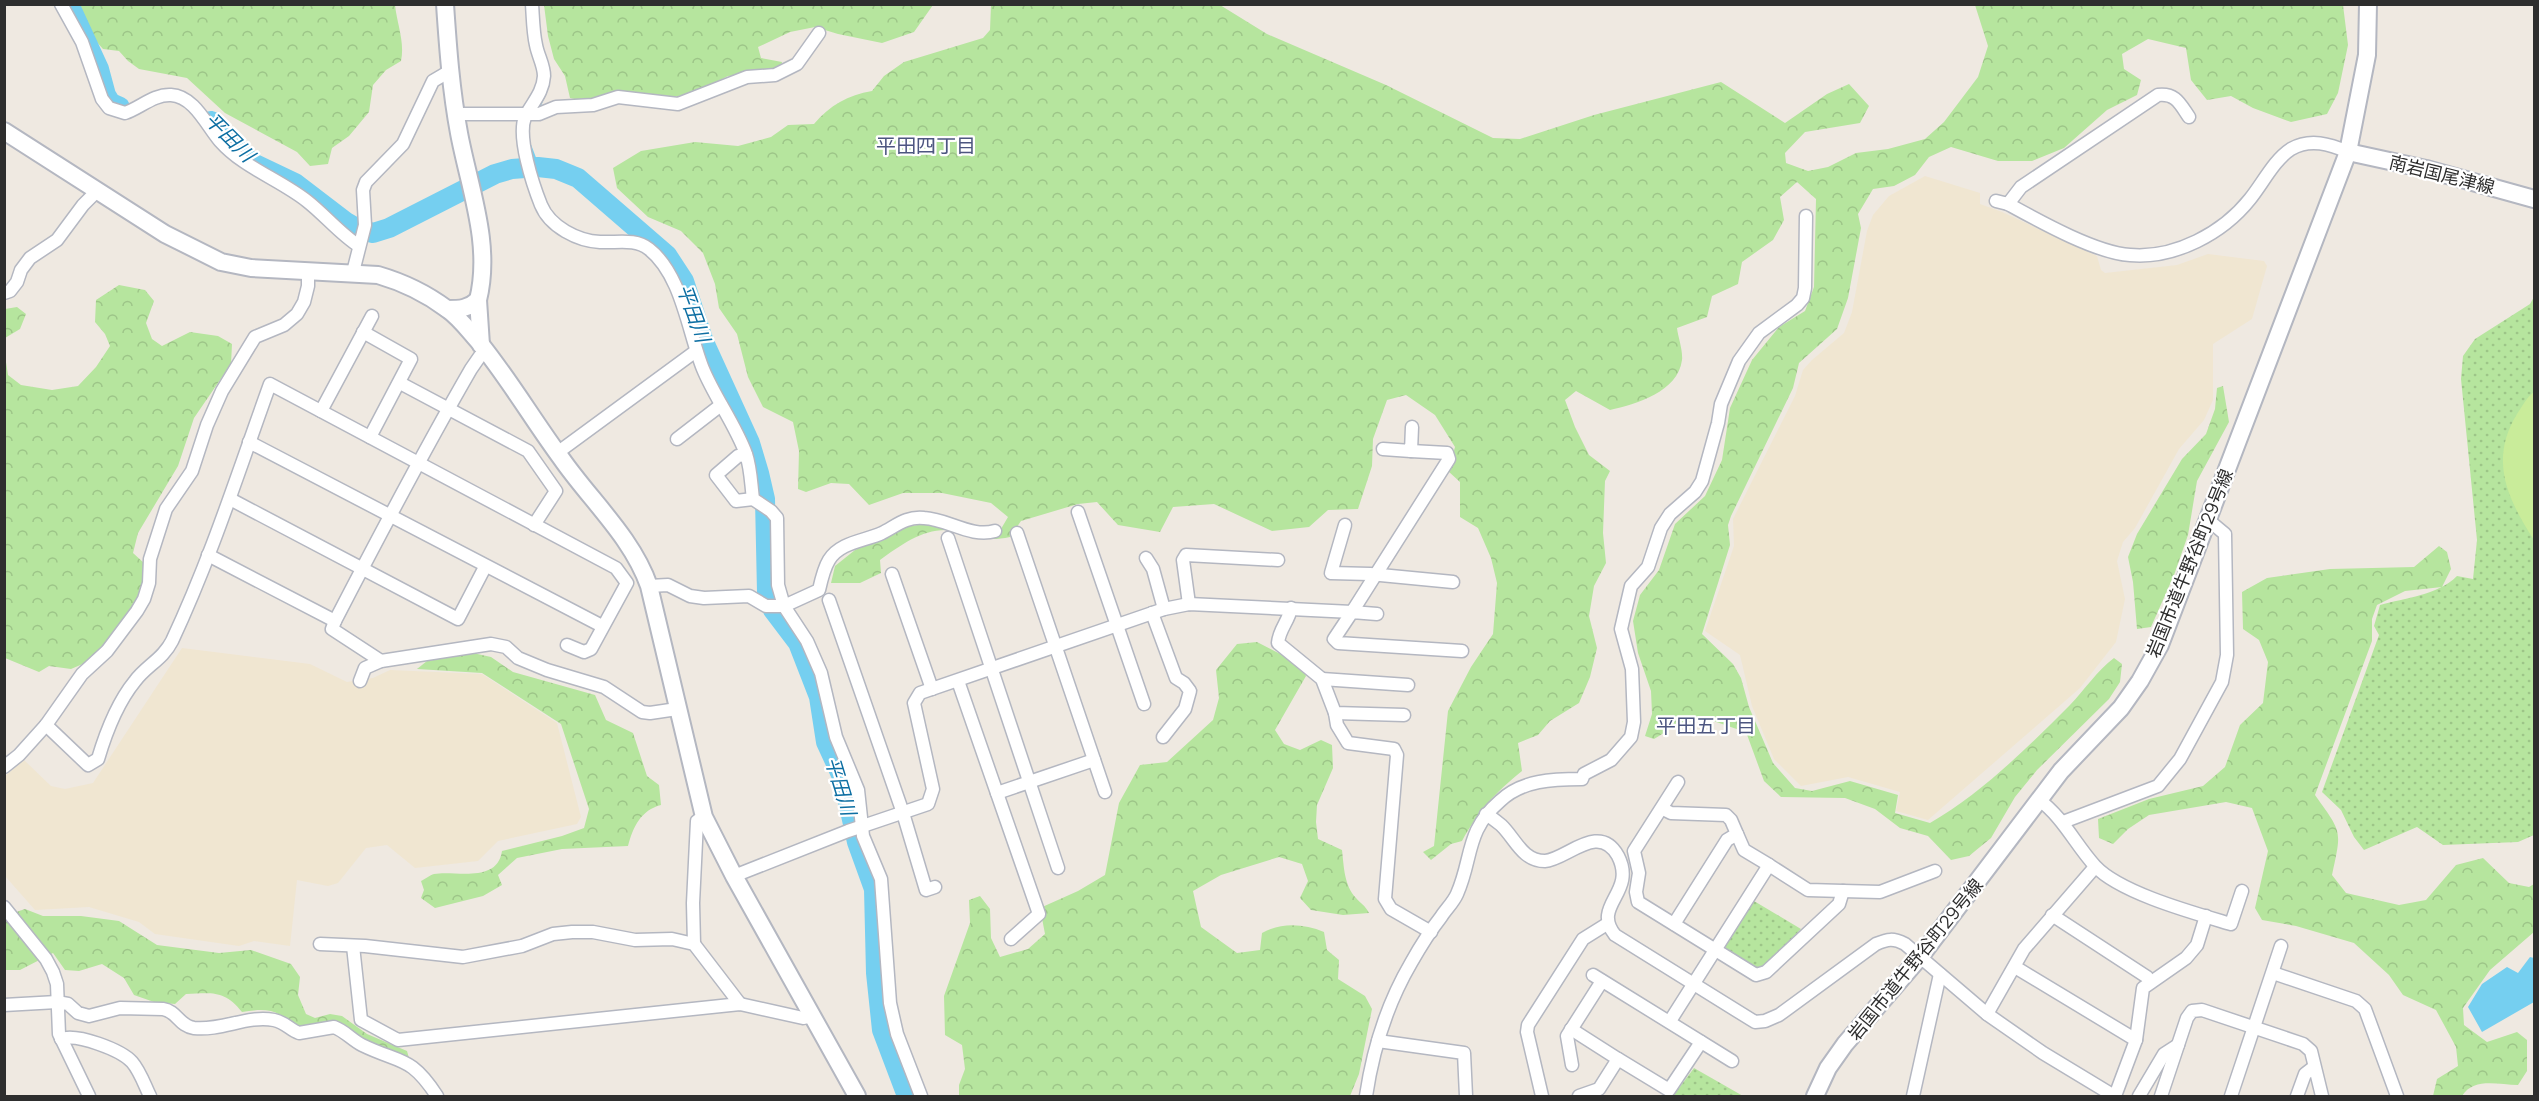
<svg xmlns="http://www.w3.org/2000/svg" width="2539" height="1101" font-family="Manrope,'Noto Sans JP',sans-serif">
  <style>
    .education { fill: #f0e6d1 }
    .grass { fill: url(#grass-dots) }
    .forest { fill: url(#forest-crowns) }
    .pitch { fill: #c9ec9a }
    .water { fill: #75cff0 }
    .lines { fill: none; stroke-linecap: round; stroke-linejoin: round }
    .stream { stroke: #75cff0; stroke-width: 3 }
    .river { stroke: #75cff0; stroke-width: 20 }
    .street-casing { stroke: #b4b7c1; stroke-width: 15 }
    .secondary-casing { stroke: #b4b7c1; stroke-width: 20 }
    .street { stroke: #fff; stroke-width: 12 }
    .secondary { stroke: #fff; stroke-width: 16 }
    .labels { text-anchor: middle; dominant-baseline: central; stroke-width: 4.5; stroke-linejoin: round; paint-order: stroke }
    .street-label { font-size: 18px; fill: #2e2e2e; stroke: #fff }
    .water-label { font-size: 20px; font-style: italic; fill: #0d6fa3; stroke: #fff }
    .neighbourhood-label { font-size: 20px; fill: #4d5680; stroke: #fff }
  </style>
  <defs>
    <pattern id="grass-dots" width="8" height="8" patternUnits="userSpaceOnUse" patternTransform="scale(1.5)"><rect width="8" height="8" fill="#b6e59e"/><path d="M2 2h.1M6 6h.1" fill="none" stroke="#9dc588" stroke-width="1.8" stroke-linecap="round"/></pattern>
    <pattern id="forest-crowns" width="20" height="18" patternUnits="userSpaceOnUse" patternTransform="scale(1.5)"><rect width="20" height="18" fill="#b6e59e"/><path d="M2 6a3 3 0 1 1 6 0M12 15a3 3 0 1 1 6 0" fill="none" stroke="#9dc588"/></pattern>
  </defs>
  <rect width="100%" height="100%" fill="#efe9e1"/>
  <!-- education -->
  <g class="education">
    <polygon points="1925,176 1980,193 1980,204 2002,212 2097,256 2101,270 2105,273 2177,265 2208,254 2264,261 2267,266 2252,319 2213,344 2213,400 2204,420 2179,449 2135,528 2123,542 2117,561 2125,599 2116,642 2080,688 1928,820 1896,811 1900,792 1848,777 1801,786 1774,759 1752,706 1740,655 1705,631 1734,546 1733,519 1795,396 1803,370 1812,360 1844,333 1852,312 1867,231 1873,215 1889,196"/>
    <polygon points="182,648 310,664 347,682 373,678 390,670 482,674 557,723 581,817 577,824 498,841 478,861 415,868 387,845 366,848 338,883 328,886 297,880 290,946 254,941 239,946 155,934 139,922 89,907 35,910 5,876 4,777 24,760 51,786 65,789 93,783"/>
  </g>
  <!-- grass -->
  <g class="grass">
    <path d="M2534,297V835L2518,842L2443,845L2417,827L2364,850L2354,837L2341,810L2322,792L2379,635L2374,626L2380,605C2405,598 2438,595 2457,576L2473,579L2477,540L2461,379L2463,356L2475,339L2530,304Z"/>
    <polygon points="1754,901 1801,929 1763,970 1756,970 1726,951 1726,941"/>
    <polygon points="1694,1068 1743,1096 1673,1096"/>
  </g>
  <!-- forest -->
  <g class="forest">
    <path d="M74,5H395C397,24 405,42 401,61L386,70L373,85L369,112L349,136L332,148L328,164L310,166L297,152L225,113L187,78L139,69L128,61L119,51L103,49L80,23Z"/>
    <polygon points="544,5 933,5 914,32 882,43 838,34 815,27 790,32 758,47 761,58 782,62 780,73 728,76 697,92 669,98 632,93 583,101 570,98 565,76 554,59 548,36"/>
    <path d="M991,5H1220L1267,34L1386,85L1493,138L1520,139L1594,115L1721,82L1785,123L1827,94L1849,84L1869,106L1860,123L1805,132L1785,153L1786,163L1808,171L1828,167L1856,153L1888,149L1925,139L1944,122L1978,77L1988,46L1975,5H2343L2348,45L2338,93L2327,114L2291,122L2253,108L2231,96L2207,100L2191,80L2186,48L2148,39L2122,54L2124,69L2141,80L2137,95L2107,110L2064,148L2032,161H1998L1951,147L1929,157L1915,175L1894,186L1873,189L1858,214L1861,228L1848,298L1837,329L1799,363L1793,388L1731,516L1728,525L1730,545L1702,634L1733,664L1741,678L1749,707L1773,763L1795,788L1812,791L1850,781L1898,795L1895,813L1930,823C1982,793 2028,747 2070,705C2085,689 2097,671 2114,658L2122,664L2120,682L2109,699L2037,770L2015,797L1991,838L1969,856L1951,860L1928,836L1900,828L1875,809L1845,798L1781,797L1764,781L1746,732C1697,716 1700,711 1654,739L1645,736L1652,714L1651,691L1638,653L1633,621L1640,595L1659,570L1675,524L1705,496L1722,460L1730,408L1752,360L1779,327L1805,311L1814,287L1816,199L1797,182L1780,197L1784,220L1773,240L1742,262L1738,284L1712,296L1707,317L1677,328C1678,337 1683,350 1682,360C1678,392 1636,404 1610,410L1576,391L1565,400L1575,427L1589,455L1610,471L1605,481L1603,533L1606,563L1594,586L1589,616L1597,648L1590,677L1579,703L1550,721L1538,735L1518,743L1522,771C1495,793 1479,810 1462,841L1451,844L1431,860L1423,852L1434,846L1448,711L1471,667L1493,634L1497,583L1491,558L1478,528L1460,517V482L1448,471L1455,447L1435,415L1406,395L1387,400L1373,439L1372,466L1358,509L1328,510L1309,527L1272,531L1214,504L1173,507L1160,532L1118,525L1097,502L1078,504L1021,521L1010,537C986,542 983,537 960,532C929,524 904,543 880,560L881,573L860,583H831L835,566L855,550L889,536L904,527L925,524L998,534L1008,517L991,503L942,493H903L869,505L849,484L831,483L806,492L798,489L799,451L793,422L763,407L748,377L737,334L719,308L715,284L703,253L681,231L648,217L617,188L613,168L641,151L695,142L738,146L771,137L788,125L814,124C830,105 848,95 872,91L884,76L904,62L983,38L990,30Z"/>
    <polygon points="119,285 145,290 154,301 146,323 152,339 162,346 190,332 218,336 232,344 231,364 194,418 178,466 138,533 133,553 144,563 147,585 137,607 128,612 115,633 92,660 71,669 49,666 39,672 5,658 4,349 8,375 21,385 52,390 78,386 96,367 110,346 105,334 95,322 96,300"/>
    <polygon points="17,307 26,314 20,329 5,338 5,309"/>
    <polygon points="2223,386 2229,422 2197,481 2188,535 2174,575 2151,627 2137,629 2133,582 2128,557 2137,534 2182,459 2206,434 2215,409 2217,388"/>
    <path d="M2439,546L2447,552L2451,569L2442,587L2405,591L2377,605L2372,619V641L2315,795C2342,833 2342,829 2332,875L2346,893L2399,905L2426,900L2456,865L2483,858L2509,883L2529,887L2534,884V932L2490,970L2463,1008L2464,1025L2487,1042L2517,1032L2527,1040V1071L2518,1085C2498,1085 2474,1077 2462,1096H2433L2437,1079L2458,1066L2456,1047L2436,1010L2403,995L2389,975L2354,943L2296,926L2262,920L2255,908L2268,851L2252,808L2226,802L2149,815L2128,829L2113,844L2099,838L2098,819L2149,799L2203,786L2225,767L2240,725L2263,703L2268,662L2259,640L2243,629L2242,592L2267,578L2330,569L2414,567Z"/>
    <path d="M1257,642L1300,664L1306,676L1275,730L1284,744L1300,750L1321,740L1332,745L1333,768L1317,805L1316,822L1318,839L1342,850C1344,867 1344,885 1356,898C1361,904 1365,905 1369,913L1343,915L1311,910L1300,898L1308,881L1302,864L1279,857L1221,875L1193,891L1201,927L1237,953L1260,950L1262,933C1282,922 1304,924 1324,932L1327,950L1339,960L1338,979L1365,996L1372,1009L1359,1074L1350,1096H959V1085L965,1069L962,1045L945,1035L944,996L970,923L969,900L980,896L990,909L991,938L1000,957L1028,949L1045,934L1040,908L1078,891L1105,875L1119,803L1140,765L1167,762L1213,720L1219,698L1216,670L1237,644Z"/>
    <path d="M473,653L491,657L513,672L595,695L606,720L633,733L647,776L659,785L661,805C641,810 633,827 628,846L562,849L517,858L498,875L502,885L483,896L435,908L421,898L424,890L421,881C425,879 430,875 434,874C455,870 497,884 502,851L562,836L584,828L589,809L561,724L482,673L417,669L427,661Z"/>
    <path d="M25,909L43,916H81L119,921L157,945L219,953L251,950L291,964L300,977L298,995L306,1014L315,1018L330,1014L342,1016L367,1034L407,1051L409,1058C401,1053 394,1054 385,1051C370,1045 355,1035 344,1024C332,1023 308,1028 301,1027C292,1024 287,1019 280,1015C269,1008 255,1010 242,1012C224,990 213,993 186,994L175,1004L154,1002L134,995L124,978L102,964L79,971L65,970L53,953L20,970H5V916Z"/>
  </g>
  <!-- pitch -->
  <path class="pitch" d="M2534,392V540C2507,498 2489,460 2517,414C2523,405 2527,397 2534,392Z"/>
  <!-- water -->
  <polygon class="water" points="2530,957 2534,958 2534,1002 2482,1032 2468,1007 2482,984 2507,967 2518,973"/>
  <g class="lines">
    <!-- stream -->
    <g class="stream">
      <polyline points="538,109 546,91"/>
      <polyline points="530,146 538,167"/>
    </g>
    <!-- river -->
    <g class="river">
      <polyline points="69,4 99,69 106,95 111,103 120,107"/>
      <polyline points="211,121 220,133 253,163 295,183 346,222 358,229 373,233 389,228 495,174 512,169 538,167 556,169 578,178 667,255 684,281 704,342 750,443 759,473 765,499 767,592 773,610 798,643 819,697 826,742 843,779 857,842 874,889 876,973 882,1030 907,1096"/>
    </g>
    <defs>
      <g id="street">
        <path d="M61,4L82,42L102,99L109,108L125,113C140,108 154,94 171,95C194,96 207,126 220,141C244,168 279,179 307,201C325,215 340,234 359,246"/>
        <path d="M532,4C533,18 533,32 536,45C538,56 544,65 544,76C543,93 532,103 525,117C517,137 533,185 541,205C550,227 578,241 600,242C617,243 635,238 649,249C682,275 688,332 703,369C715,398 735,424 746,454C751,469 751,484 753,499L771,511L777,518L778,585L784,606L807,641L821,673L836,737L858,790L863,836L881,879L890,1003L897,1034L921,1096"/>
        <polyline points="456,114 539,114 556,107 593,105 618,97 678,104 747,77 775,75 797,64 819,33"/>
        <path d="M1996,201L2008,204C2039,221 2096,253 2130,255C2175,259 2223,233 2250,199C2263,183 2274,160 2291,149C2310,138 2330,144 2348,152"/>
        <path d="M2008,204L2021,187L2158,95C2176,93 2180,104 2189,117"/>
        <polyline points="353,272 365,225 363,190 366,182 403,144 433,81 450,71"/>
        <polyline points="4,293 10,291 17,282 21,270 30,258 57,240 83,205 97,191"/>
        <polyline points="363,332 411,359 370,437"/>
        <polyline points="400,383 528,451 556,491 534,525"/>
        <polyline points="321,411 372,316"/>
        <polyline points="677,439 721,405"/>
        <polyline points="249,442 602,626"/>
        <polyline points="1383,449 1411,451 1412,427"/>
        <polyline points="557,453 696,351"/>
        <polyline points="746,455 738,456 716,475 736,501 753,499"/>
        <polyline points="230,499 458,619 485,567"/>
        <polyline points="1078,512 1144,704"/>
        <polyline points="1345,525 1331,573 1370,574 1453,582"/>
        <polyline points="1017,533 1105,792"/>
        <polyline points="948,538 1058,868"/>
        <polyline points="208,555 335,621"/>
        <polyline points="1146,558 1153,569 1164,609"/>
        <polyline points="892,574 932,689"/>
        <path d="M649,586L668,585L690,596L704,598L749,596L766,606H784L819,590C821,581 824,568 829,560C840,542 865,541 882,533C896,526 906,516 924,518C948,519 971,538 995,531"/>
        <polyline points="829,600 903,813 926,890 935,887"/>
        <polyline points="1189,604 1183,560 1186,555 1278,560"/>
        <path d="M1291,608C1289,621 1279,629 1278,643L1322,679L1335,713L1404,715"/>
        <polyline points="1152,613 1176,678 1184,683 1190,691 1185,709 1163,737"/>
        <polyline points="1377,614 1352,612 1334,639 1338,643 1462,651"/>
        <path d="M381,661L332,629L335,621C379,536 423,452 471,369L480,356L486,351"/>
        <polyline points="1322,679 1408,685"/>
        <polyline points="360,681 365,668 381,661 491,644 506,647 518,658 547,670 604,687 642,712 650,713 677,709"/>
        <polyline points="958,681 1039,914 1011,939"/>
        <polyline points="1335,713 1337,725 1348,743 1394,749 1397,755 1385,899 1391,909 1431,932"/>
        <path d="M46,725L88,765L98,759C106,732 117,703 135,681C146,666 163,659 172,641C211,558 239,470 270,384L616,568L627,583L591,649L584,652L567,645"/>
        <polyline points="4,767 19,755 46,725 82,674 107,651 137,611 144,599 149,583 150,559 166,509 192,471 207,425 222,391 255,337 284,325 297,314 304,302 308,286 308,270"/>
        <polyline points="1678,782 1634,851 1639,873 1636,892 1638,902 1756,975 1766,972 1839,904 1843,891"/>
        <polyline points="997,793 1094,760"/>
        <path d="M2038,799C2063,817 2075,844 2095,866C2120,893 2194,913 2231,924L2242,891"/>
        <polyline points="1663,809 1671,813 1726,815 1731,820 1737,834 1727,840 1674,924"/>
        <path d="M1486,814C1491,817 1496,821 1501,825C1515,838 1522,861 1545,861C1566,860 1599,821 1618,856C1637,893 1591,905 1615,935L1755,1022L1765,1021L1779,1015L1876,944C1888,939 1893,938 1905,944L1987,1014L2043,1053L2114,1096"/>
        <polyline points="2063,822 2158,786 2180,759 2222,682 2227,655 2225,534 2207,519"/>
        <polyline points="1737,834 1744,850 1769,865"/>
        <polyline points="734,876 848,831 928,804 933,789 914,703 920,693 1164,609 1189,604 1352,612 1449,459 1447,453 1411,451"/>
        <polyline points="4,907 46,959 53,972 57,984 59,1034 89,1096"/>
        <polyline points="2052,915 2147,977 2150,982"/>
        <polyline points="320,944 365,946 463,957 522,946 553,934 572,932 593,932 635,940 672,939 694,944 740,1004"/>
        <polyline points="694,944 693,903 697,821 704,817"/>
        <polyline points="353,946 361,1020 398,1040 740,1004 803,1018 813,1016"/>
        <polyline points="2015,967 2136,1040"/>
        <polyline points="2273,973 2356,1001 2365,1009 2397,1096"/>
        <polyline points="1593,975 1732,1061"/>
        <path d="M4,1005L57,1002L68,1004L78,1013L89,1016L120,1008L163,1009C177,1011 179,1026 194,1028C222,1031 247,1015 274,1020C285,1022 290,1030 299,1033L334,1027C345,1031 352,1040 362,1045C401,1064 410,1055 437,1096"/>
        <polyline points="1987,1014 2024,949 2095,867"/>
        <polyline points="1670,1021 1769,865 1808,890 1843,891 1880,892 1935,871"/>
        <polyline points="1571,1029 1618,1059 1599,1089 1579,1096"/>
        <path d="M61,1039C77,1033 121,1050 132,1062C140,1071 145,1086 150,1096"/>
        <polyline points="1378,1041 1464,1053 1466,1096"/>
        <polyline points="1618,1059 1669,1090 1701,1042"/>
        <polyline points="1572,1065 1567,1036 1602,981"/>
        <path d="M1366,1096C1373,1049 1387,1004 1411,963C1420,947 1430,931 1441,917C1446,909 1453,903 1457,894C1473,858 1465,831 1500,801C1522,780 1553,779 1582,779L1584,774L1611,760L1631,737L1634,722L1632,669L1621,629L1631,586L1648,567L1661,528L1670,514L1695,492L1702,481L1718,423L1721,404L1739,361L1759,333L1797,305L1803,298L1805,288L1806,216"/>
        <polyline points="1542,1096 1527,1032 1528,1025 1583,939 1607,924"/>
        <polyline points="1913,1096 1940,974"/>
        <polyline points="2115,1096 2136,1040 2143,988 2186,958 2197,945 2206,916"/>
        <polyline points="2139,1096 2164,1054 2178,1045"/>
        <polyline points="2161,1096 2187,1018 2192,1011 2202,1010 2303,1044 2311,1051 2322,1096"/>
        <polyline points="2231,1096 2281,946"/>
        <polyline points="2297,1096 2305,1074 2314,1067"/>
      </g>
      <g id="secondary">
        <path d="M445,4C448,48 451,90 459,133C469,187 492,244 478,300"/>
        <path d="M4,131L165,234L221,262L251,268L378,275C402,282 427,294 447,309C460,318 469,331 479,342C509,379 533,420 561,458C590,500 632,537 649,586L704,817L734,876L857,1096"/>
        <polyline points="2348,152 2426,169 2534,199"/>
        <path d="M447,309C460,309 468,309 478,300L481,345"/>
        <polyline points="1815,1096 1828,1068 1845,1044 1920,957 2061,771 2121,708 2140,681 2160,645 2348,152 2367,55 2368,4"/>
      </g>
    </defs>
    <!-- street casing -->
    <use href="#street" class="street-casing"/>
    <!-- secondary casing -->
    <use href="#secondary" class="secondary-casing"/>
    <!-- street -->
    <use href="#street" class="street"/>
    <!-- secondary -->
    <use href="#secondary" class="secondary"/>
  </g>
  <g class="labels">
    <!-- street labels -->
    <g class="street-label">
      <text transform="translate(2442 174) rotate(14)">南岩国尾津線</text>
      <text transform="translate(2189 563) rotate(-68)">岩国市道牛野谷町29号線</text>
      <text transform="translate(1915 959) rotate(-51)">岩国市道牛野谷町29号線</text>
    </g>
    <!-- water labels -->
    <g class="water-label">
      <text transform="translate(230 137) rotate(45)">平田川</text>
      <text transform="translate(694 313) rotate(70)">平田川</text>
      <text transform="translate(841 786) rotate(73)">平田川</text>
    </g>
    <!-- neighbourhood labels -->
    <g class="neighbourhood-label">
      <text x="926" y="145">平田四丁目</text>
      <text x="1706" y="725">平田五丁目</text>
    </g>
  </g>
  <!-- border -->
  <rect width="2539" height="1101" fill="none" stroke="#2e2e2e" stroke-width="12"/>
</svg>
